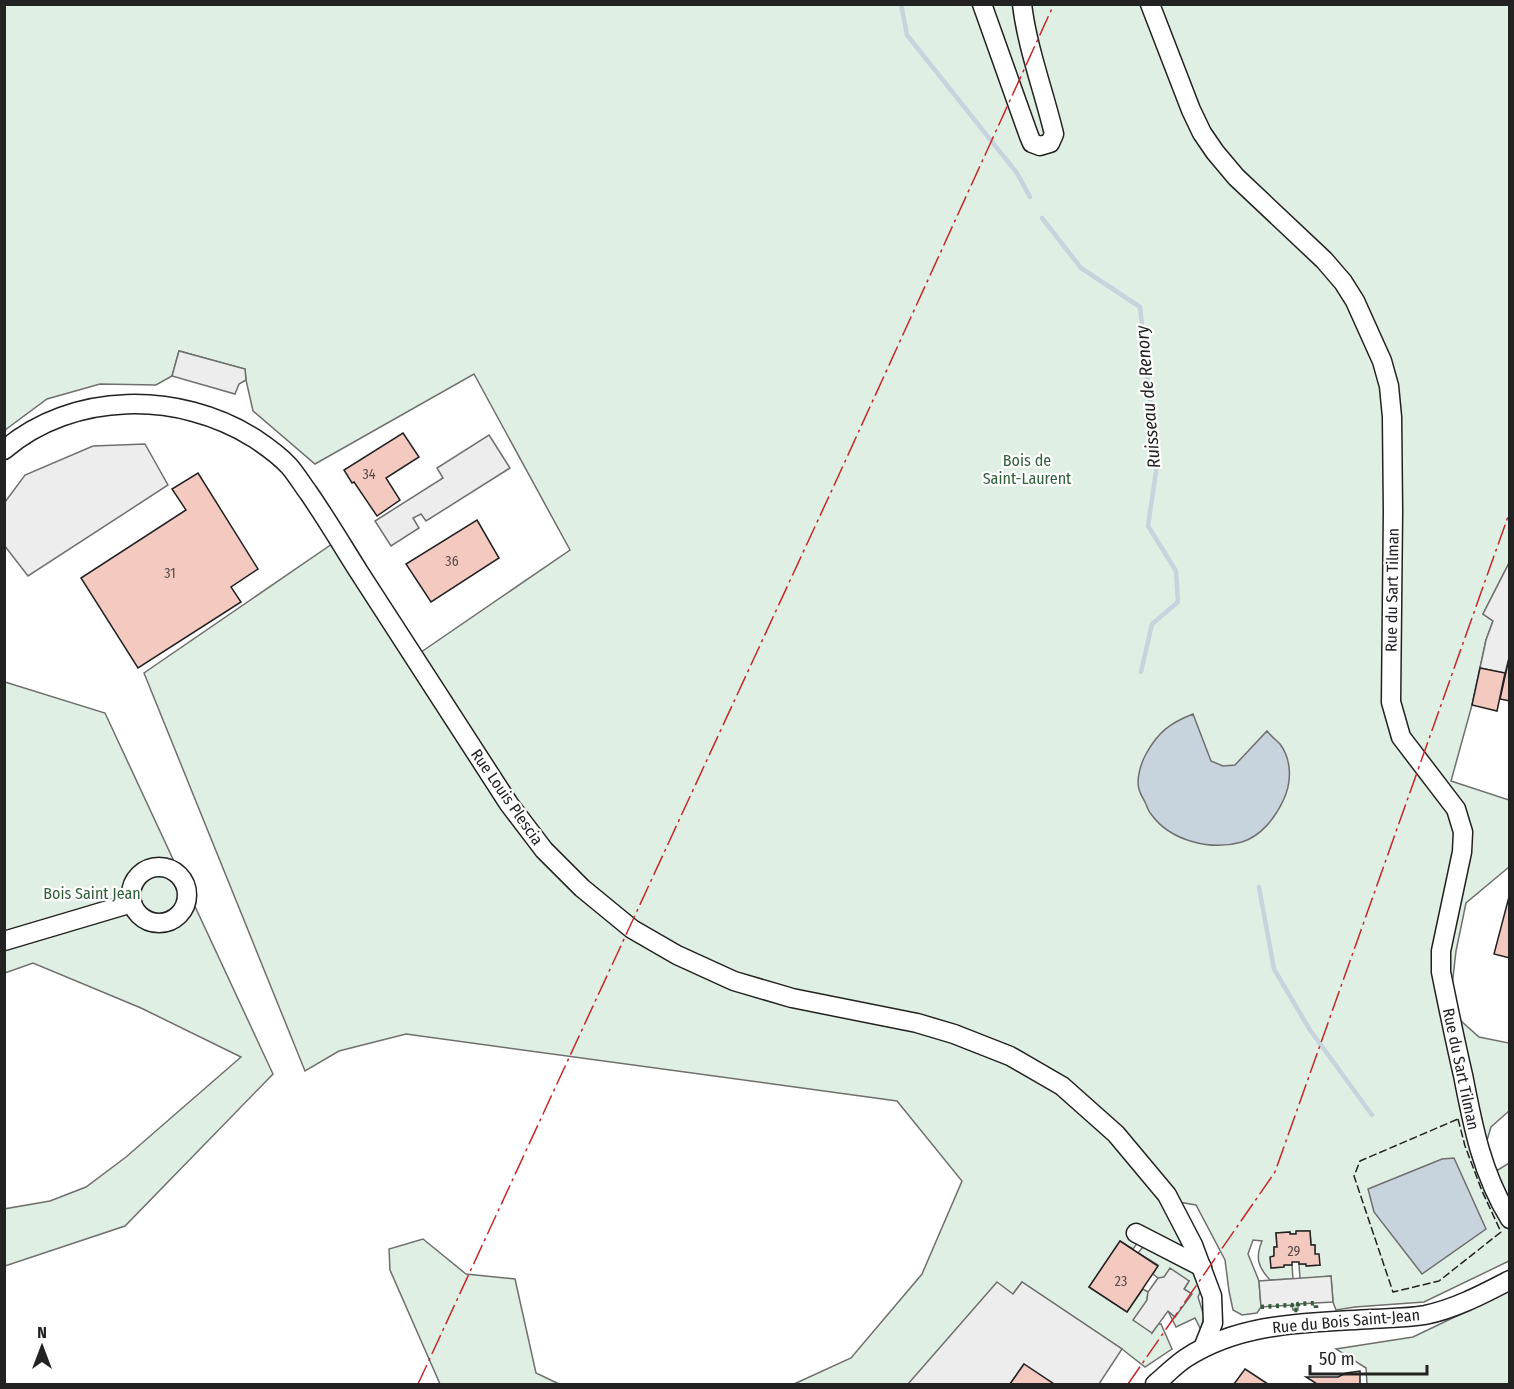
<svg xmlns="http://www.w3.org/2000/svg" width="1514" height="1389" font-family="'Fira Sans Condensed',sans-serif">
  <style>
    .green { fill: #e0efe3; stroke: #6f6f6f; stroke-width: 1.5 }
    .parking { fill: #ededed; stroke: #6f6f6f; stroke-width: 1.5 }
    .water { fill: #c7d3dd; stroke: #6f6f6f; stroke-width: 1.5 }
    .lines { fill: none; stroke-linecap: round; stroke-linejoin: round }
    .stream { stroke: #c7d3dd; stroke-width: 4.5 }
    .building { fill: #f3c9c0; stroke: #222; stroke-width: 1.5 }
    .minor-casing { stroke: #222; stroke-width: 21 }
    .minor { stroke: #fff; stroke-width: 18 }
    .hedge { stroke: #2f5e38; stroke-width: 4.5; stroke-dasharray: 3 4.5; stroke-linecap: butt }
    .fence { stroke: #222; stroke-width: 1.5; stroke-dasharray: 8 3; stroke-linecap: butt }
    .power { stroke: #c62828; stroke-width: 1.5; stroke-dasharray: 21 4.5 3 4.5; stroke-linecap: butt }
    .labels { text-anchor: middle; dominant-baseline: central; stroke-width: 4.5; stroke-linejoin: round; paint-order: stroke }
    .number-label { font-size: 14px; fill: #564c4a }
    .park-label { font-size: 16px; fill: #2f5e38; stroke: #fff }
    .street-label { font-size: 16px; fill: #222; stroke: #fff }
    .water-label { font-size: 18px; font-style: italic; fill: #222; stroke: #fff }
  </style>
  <rect width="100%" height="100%" fill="#fff"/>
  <!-- green -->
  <g class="green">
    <path d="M5,5H1509V563L1483,614L1493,621L1486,640L1472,705L1451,781L1509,800V867L1466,903L1456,951L1451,995L1460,1020L1479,1037L1509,1043V1111L1491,1127L1485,1147L1493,1173L1509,1163V1261L1424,1302L1355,1307L1336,1310L1333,1302L1331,1276L1300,1279L1299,1264H1306L1307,1266L1320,1265L1315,1254V1245H1311L1310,1231H1297L1296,1234H1290V1232L1276,1233L1277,1247H1274V1256L1271,1268L1283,1267L1284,1265H1292L1293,1279L1270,1280C1258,1267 1255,1258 1262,1241L1253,1240L1248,1254L1259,1281L1261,1307L1257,1313L1242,1315L1233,1310L1229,1291L1225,1260L1196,1205L1160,1199L1186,1253L1138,1242L1133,1249L1120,1241L1089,1287L1127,1312L1143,1289L1148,1292L1147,1300L1152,1333L1158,1324H1161L1172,1349L1145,1367L1122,1349L1022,1282L1013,1294L908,1384H794L851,1358L922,1274L962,1181L897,1101L406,1034L339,1051L305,1071L144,673L332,544L408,661L570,550L474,374L315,464L253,411L246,380L245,369L179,351L172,376L156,385L100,384L47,399L5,430Z"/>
    <polygon points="5,682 105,713 273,1074 125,1226 5,1266 4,1209 50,1201 86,1187 126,1157 241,1057 141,1008 33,963 5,973"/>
    <polygon points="423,1239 466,1274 515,1279 536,1373 559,1384 440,1384 390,1270 389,1249"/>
    <polygon points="1149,1244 1193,1270 1201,1290 1198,1297 1204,1316 1201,1330 1195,1318 1176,1327 1168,1311 1175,1317 1191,1294 1184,1289 1189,1281 1158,1278 1153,1274 1158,1265 1138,1253 1142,1248"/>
    <polygon points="1509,1291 1509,1384 1367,1384 1366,1368 1336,1349 1413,1337"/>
  </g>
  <!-- parking -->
  <g class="parking">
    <polygon points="179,351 245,369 246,380 239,384 235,394 172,376"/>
    <polygon points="489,435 510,468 426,521 421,514 413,518 419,528 391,546 375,521 443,478 437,468"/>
    <polygon points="145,444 168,485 28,576 4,545 5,502 25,475 93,446"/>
    <polygon points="1509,563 1510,654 1505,673 1480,668 1486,640 1493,621 1483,614"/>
    <polygon points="1170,1268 1189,1281 1184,1289 1192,1294 1175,1317 1168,1311 1152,1333 1133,1320 1147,1300 1148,1292 1158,1278 1164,1277"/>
    <polygon points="1331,1276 1333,1302 1298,1304 1298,1310 1293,1310 1292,1305 1261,1307 1259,1281"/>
    <polygon points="997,1282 1013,1294 1022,1282 1122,1349 1099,1384 1054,1384 1024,1364 1010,1384 908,1384"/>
  </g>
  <!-- water -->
  <g class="water">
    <path d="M1193,714L1211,761L1223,766L1235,765L1267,731C1271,736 1276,740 1280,744C1292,760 1292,783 1283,801C1275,818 1261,836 1242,842C1211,851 1170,841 1151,814C1148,811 1147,806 1145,802C1143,798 1140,794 1139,789C1136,779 1141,763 1146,754C1158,732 1170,723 1193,714Z"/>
    <polygon points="1454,1158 1486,1229 1422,1274 1374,1212 1368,1189 1442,1159"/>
  </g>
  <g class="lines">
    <!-- stream -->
    <g class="stream">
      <polyline points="901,4 907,35 1017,173 1030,197"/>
      <polyline points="1042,218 1081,268 1140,307 1157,465 1148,526 1176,571 1178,602 1152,624 1141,672"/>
      <polyline points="1259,887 1274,969 1310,1030 1372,1115"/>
    </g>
  </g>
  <!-- building -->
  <g class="building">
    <polygon points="403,433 419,457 386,478 400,500 377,516 354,482 352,483 344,470"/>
    <polygon points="198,473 258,569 231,587 241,602 138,668 81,578 186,510 172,489"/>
    <polygon points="477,520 499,558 431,602 406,564"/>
    <polygon points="1510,654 1510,701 1500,699"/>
    <polygon points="1480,668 1505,673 1497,711 1472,705"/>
    <polygon points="1510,893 1510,958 1494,954"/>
    <polygon points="1296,1231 1310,1231 1311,1245 1315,1245 1315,1254 1319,1254 1320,1265 1306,1266 1306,1264 1299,1264 1299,1262 1292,1262 1292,1265 1284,1265 1284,1267 1271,1268 1270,1257 1274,1256 1274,1247 1277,1247 1276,1233 1290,1232 1290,1234 1296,1234"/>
    <polygon points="1120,1241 1158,1266 1127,1312 1089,1287"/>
    <polygon points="1024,1364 1054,1384 1010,1384"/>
    <polygon points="1245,1369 1268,1384 1234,1384"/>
    <polygon points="1360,1371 1360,1384 1317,1384 1306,1377 1338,1377 1346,1373"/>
  </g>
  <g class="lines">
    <defs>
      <g id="minor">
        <path d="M982,4L1029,136L1032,143L1040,146L1050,143L1054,134C1044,92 1027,47 1022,4"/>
        <path d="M1150,4L1191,110L1202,133L1215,152L1236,177L1324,260L1343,282L1355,301L1382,361L1389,386L1392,417L1393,511L1391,702L1401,737L1456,809L1463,832L1462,852L1441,951V972C1448,1006 1455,1041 1463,1075C1473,1127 1482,1174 1510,1219"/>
        <path d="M4,450C73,391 179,391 254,438C266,446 279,455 289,466C296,474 302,484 308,492C326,518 342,545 359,572C409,649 459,727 509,804L544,850L582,888L632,929L677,955L734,981L792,998L917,1023L954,1034L1010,1056L1062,1086L1116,1134L1167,1195L1193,1245L1212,1296L1213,1323L1203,1348"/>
        <circle cx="159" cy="895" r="28"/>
        <polyline points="4,941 132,903"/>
        <polyline points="1136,1233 1202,1267"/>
        <path d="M1155,1384C1165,1376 1175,1365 1186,1358C1241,1322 1308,1323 1371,1319C1389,1318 1408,1318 1425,1315C1455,1309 1483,1294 1510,1280"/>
      </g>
    </defs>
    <!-- minor casing -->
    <use href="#minor" class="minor-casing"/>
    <!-- minor -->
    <use href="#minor" class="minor"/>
    <!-- hedge -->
    <polyline class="hedge" points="1261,1307 1292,1305 1293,1310 1298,1310 1298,1304 1316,1303 1316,1308"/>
    <!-- fence -->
    <polygon class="fence" points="1458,1119 1465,1146 1482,1191 1501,1232 1439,1281 1393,1292 1354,1176 1360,1161"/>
    <!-- power -->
    <g class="power">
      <polyline points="418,1384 837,479 1054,4"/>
      <polyline points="1128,1384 1275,1172 1510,511"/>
    </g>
  </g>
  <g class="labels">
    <!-- number labels -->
    <g class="number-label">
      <text x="369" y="474">34</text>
      <text x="452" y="561">36</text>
      <text x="170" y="573">31</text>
      <text x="1294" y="1251">29</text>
      <text x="1121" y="1281">23</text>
    </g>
    <!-- park labels -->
    <g class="park-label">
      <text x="1027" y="460">Bois de<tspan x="1027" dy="18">Saint-Laurent</tspan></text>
      <text x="92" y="893">Bois Saint Jean</text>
    </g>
    <!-- street labels -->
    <g class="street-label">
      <text transform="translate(1392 590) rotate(-89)">Rue du Sart Tilman</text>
      <text transform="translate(507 797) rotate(55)">Rue Louis Plescia</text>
      <text transform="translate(1461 1069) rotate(78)">Rue du Sart Tilman</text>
      <text transform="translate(1346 1321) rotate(-5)">Rue du Bois Saint-Jean</text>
    </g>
    <!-- water labels -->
    <g class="water-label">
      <text transform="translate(1148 397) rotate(-95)">Ruisseau de Renory</text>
    </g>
  </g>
  <!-- border -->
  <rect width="1514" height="1389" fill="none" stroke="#222222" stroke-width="12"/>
  <!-- north arrow -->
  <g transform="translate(42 1347)" stroke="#ffffff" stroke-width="4.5" paint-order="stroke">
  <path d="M0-4.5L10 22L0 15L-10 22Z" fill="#222222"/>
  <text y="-9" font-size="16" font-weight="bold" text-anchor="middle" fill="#222222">N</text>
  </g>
  <!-- scale -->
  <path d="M1310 1365v9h117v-9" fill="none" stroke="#222222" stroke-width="3"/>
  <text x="1319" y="1365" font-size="18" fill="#222222" stroke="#ffffff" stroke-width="4.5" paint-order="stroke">50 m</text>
</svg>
